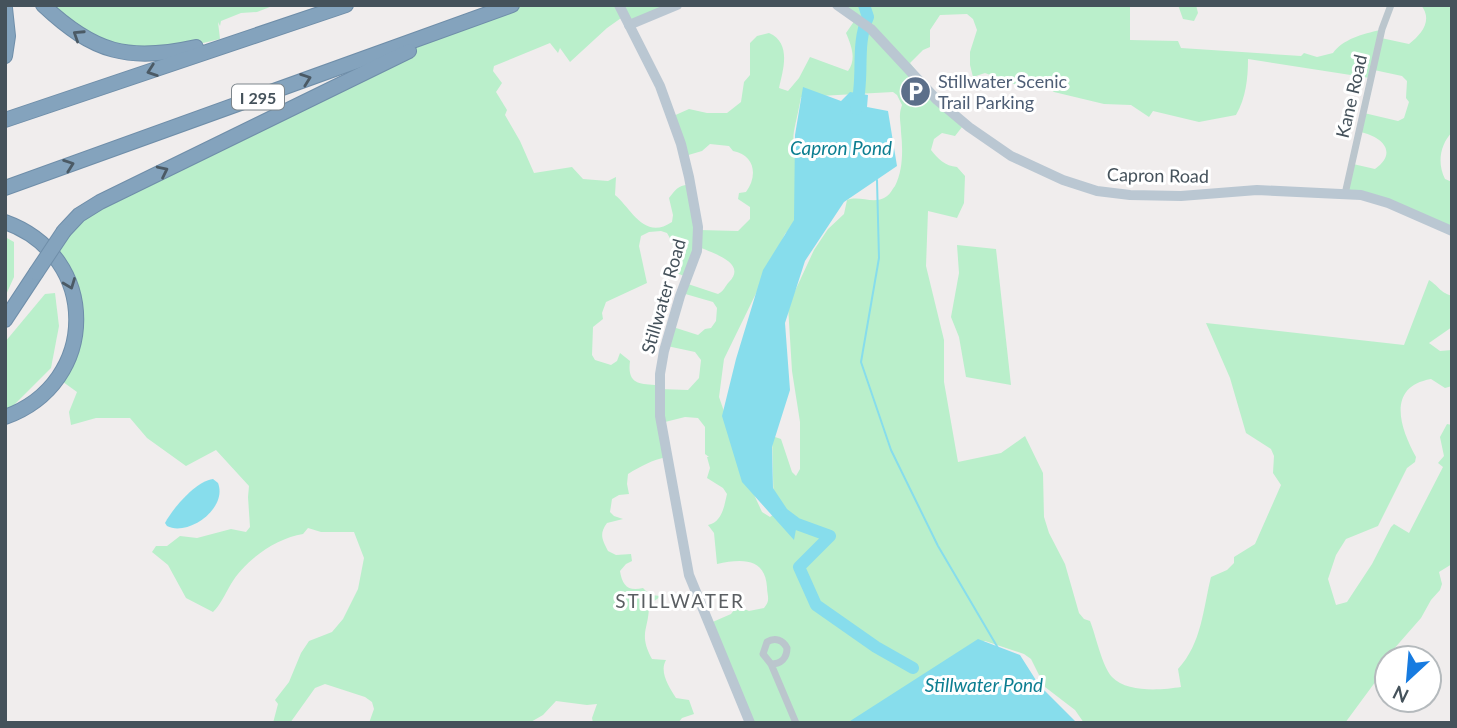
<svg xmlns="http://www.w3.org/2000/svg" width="1457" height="728" font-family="Lato,sans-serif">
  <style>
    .green { fill: #baefcb; fill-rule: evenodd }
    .water { fill: #87ddec }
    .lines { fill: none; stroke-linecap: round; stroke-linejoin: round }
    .stream { stroke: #87ddec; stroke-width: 2 }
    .river { stroke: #87ddec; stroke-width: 12 }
    .highway-casing { stroke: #6f8ea9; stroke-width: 16 }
    .street { stroke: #bbc6cd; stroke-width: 7 }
    .secondary { stroke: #bac7d2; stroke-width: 10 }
    .highway { stroke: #84a3bd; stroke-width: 14 }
    .highway-bridge-casing { stroke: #6f8ea9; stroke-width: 16; stroke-linecap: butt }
    .highway-bridge { stroke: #84a3bd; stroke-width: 14 }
    .oneway { stroke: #4b5a65 }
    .labels { text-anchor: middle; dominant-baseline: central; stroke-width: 6; stroke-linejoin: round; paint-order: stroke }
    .shield { fill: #fff; stroke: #7d868c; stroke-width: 2 }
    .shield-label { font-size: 16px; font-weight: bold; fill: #45525b }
    .service-label { font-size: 18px; fill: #4e5e75; stroke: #fff; text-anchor: start }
    .street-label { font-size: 18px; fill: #45525b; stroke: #fff }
    .water-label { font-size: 19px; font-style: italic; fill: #0c7e91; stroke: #fff }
    .neighbourhood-label { font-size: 19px; letter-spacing: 2px; fill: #5a5e62; stroke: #fff }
  </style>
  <rect width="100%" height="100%" fill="#f0eded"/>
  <!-- green -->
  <g class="green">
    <polygon points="47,5 275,5 257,12 241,13 221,21 220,26 218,22 220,39 161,53 109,49"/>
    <path d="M511,5H672L629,20L624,16L607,28L570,62L560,48L558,53L550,43L494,66L493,71L502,83L496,92L507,110L505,115L520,141L534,173L572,167L583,179L608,181L616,177L615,195C631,208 644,241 672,222L673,215L669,198C675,190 679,184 690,185L699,230L738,231L750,219V207L738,199L739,193L746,192C758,176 755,155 733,151L729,146L710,144L702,151L685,156L671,117L689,109L707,113H727L741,102L744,82L750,75V43L757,36L769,33C792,43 783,70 779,88L788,91L799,78L810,57L848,71C857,59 851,45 846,33L855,20L836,5H1130V40L1178,41L1181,48L1301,56L1304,53L1317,57L1333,53C1343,39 1363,34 1380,30L1381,38L1409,44C1422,34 1433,20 1421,5H1452V132C1440,145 1437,163 1445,179L1452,182V232L1414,215L1347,194L1353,164L1375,169C1399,152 1381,136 1360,132L1364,113L1398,121L1404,118L1409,102L1406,98L1407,81L1402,76L1374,70L1370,78L1248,59C1248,78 1246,98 1236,115L1199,122L1153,111L1149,117L1131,105L1104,104L1054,92L1046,86L1014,84L985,73L973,77L970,65V52L977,30L973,19L967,14L940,15L930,30V47L923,50L910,63L931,90L966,122L955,136L942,133L934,139L931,150C938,159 945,166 957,167L965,176L964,203L957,218L928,211L926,266L944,340V382L958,462L1001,453L1025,436L1043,473L1044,517L1049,533L1065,564L1079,613L1084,619L1090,621C1096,636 1102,666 1112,677C1127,693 1162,690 1181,687L1178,669C1202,643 1203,609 1211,577L1227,570L1234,563V557L1255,544L1281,485L1273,473L1274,456L1271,449L1246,433L1230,378L1206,323L1404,345L1429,280C1440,287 1438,291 1452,296V327L1429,343L1440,351L1452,350V386L1445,388L1431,379C1386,387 1400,428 1416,457L1415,462L1407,468L1378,526L1346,539L1336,555L1328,579L1336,605L1347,602L1372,564L1391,527L1394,524L1409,533L1443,467L1438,463L1444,456L1440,437L1447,424L1452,425V564L1439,572L1442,584L1440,590L1431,600L1421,618L1393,650L1392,658H1387V666L1345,723H1084L1075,710L1045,687L1031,659L1024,654L985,641L971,644L856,723H749L708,624L731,614L737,606L749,611L764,608C771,600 767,596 767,587C765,557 741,559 717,564L714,533L708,525C722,522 724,507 727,494L723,488L707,478L710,468L707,457H709L705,454V427L698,418L685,417L661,423L667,457C652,460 641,466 628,474L627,484L629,494L619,495L612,499L610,512L614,516L623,519L607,523C599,534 602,539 608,551L616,555L631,554L632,561L626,564L620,571C622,585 628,592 643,588L650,595L661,596L649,605C649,630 638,633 652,659L666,660C659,672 669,687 676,698L689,700L694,714L682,718L678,723H593L592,718L597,704L587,705L556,701L543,715L529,723H369L374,709L372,702L365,697L325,684L315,688L290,723H273L278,704L275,700L289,682L301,653L309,641L332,632L343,619L358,589L364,558L354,532H321L308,528L303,534C276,538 244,561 231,584C225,594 221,604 213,612L186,598L168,565L152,552L156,546H167L180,536L197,538L231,529L246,532L250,527L248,497L249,486L216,450L186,466L147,438L130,418H96L71,425L69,412L77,392L59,379L79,320L54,247L66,228L365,71ZM893,92L897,95L902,105C898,116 901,122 901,132C903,150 903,170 895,186C891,191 890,195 884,198C872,204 859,195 847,200L844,214L828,229L814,250L788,306L792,371L800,422V469L796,476L792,472L781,439L772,436L774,514L770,517L762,512L751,488L719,397L724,359L764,277L785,234L812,204C805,182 790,154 794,131C796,120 799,109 801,97ZM661,231L667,233C675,245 676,257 670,270L686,277L699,247C712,253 748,263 729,282C725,286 724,291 718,294L685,283L682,293L713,302L717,308L716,321L711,328L705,329L698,335L673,327L667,346L695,352L701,360L699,378L688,390L659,389L658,385C639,384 627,384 630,361L620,353L617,361L611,365L595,360L592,355L593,327L603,319L602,313L606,302L647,283L639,246L641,236L649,232Z"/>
    <polygon points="1178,5 1196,5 1198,13 1194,21 1183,19"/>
    <polygon points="5,237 14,242 14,277 5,297"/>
    <polygon points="957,245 996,249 1011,385 966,377 959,337 951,317 959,273"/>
    <polygon points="55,293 59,326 51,368 10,409 5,409 5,342 45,294"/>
  </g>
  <!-- water -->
  <g class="water">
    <polygon points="803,87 841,101 850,92 868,95 867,107 888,111 897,166 844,202 805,261 785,323 790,390 772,447 773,488 797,524 794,540 742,482 722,416 736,359 763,270 794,220 795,135"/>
    <path d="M213,479L218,483C228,509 187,537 167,526L165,523C173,508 196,481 213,479Z"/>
    <polygon points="978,639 1020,655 1039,685 1077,723 847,723"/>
  </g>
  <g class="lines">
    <!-- stream -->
    <polyline class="stream" points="877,180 879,258 861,362 891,450 938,546 998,648"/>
    <!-- river -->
    <g class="river">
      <path d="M856,109C865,78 855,46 868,17L864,5"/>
      <polyline points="785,515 797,524 830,536 799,567 816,605 876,647 913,668"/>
    </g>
    <defs>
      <g id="highway">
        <path d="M43,5C94,53 128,62 196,47"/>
        <polyline points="5,8 8,36 5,56"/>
        <polyline points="5,120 346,5"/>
        <polyline points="5,188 512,5"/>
        <path d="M5,222C100,256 100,383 5,417"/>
        <polyline points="64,231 79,215 100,202 409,51"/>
        <polyline points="5,320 36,273"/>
      </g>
    </defs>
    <!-- highway casing -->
    <use href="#highway" class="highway-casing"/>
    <!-- street -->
    <g class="street">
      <polyline points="1345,194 1382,29 1391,5"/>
      <path d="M771,664C781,664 787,658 787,648C783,640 775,637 767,642L763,654L771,664L796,723"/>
    </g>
    <!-- secondary -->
    <g class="secondary">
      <polyline points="619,5 660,86 681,144 689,177 698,227 697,251 680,296 664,351 660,374 660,416 689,575 750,723"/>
      <polyline points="837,5 871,29 937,100 969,127 1011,156 1063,180 1097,191 1130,195 1181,196 1257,190 1361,195 1388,203 1452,231"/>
      <polyline points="629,25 677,5"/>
    </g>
    <!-- highway -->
    <use href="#highway" class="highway"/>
    <defs>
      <polyline id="highway-bridge" points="36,273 64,231"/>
    </defs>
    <!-- highway-bridge casing -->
    <use href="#highway-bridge" class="highway-bridge-casing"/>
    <!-- highway-bridge -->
    <use href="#highway-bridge" class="highway-bridge"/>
  </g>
  <!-- one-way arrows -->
  <defs><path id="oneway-chevron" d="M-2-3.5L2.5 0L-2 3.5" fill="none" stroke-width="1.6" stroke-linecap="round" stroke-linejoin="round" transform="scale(1.75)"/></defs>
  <g class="oneway">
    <use href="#oneway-chevron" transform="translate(78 35) rotate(-147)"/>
    <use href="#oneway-chevron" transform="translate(152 71) rotate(161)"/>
    <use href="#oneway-chevron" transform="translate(306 79) rotate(-20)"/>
    <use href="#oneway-chevron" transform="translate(69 165) rotate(-20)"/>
    <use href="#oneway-chevron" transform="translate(163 171) rotate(-26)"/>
    <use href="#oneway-chevron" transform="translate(70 284) rotate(69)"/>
  </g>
  <!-- icons -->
  <defs>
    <symbol id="parking-disc" viewBox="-11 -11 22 22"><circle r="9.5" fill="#5c6f8a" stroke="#fff"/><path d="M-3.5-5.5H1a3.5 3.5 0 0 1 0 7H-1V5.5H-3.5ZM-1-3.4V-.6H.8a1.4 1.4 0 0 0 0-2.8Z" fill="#fff"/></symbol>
  </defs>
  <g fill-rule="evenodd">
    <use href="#parking-disc" x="898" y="74" width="35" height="35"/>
  </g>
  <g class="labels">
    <!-- shield labels -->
    <rect class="shield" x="232" y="84.5" width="52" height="25" rx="5"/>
    <g class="shield-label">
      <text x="258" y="97">I 295</text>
    </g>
    <!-- service labels -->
    <g class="service-label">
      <text x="938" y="81">Stillwater Scenic<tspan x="938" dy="21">Trail Parking</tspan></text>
    </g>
    <!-- street labels -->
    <g class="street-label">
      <text transform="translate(1351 96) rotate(-77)">Kane Road</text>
      <text transform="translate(1158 175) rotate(1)">Capron Road</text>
      <text transform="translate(663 296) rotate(-74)">Stillwater Road</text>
    </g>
    <!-- water labels -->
    <g class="water-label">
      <text x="841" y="147">Capron Pond</text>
      <text x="984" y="684">Stillwater Pond</text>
    </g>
    <!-- neighbourhood labels -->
    <g class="neighbourhood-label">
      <text x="680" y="600">STILLWATER</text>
    </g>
  </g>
  <!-- border -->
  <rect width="1457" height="728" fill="none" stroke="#45525b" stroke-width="14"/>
  <!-- north arrow -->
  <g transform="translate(1408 679) rotate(206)"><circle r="33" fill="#ffffff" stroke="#b5babd" stroke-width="2"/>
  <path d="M0-5L12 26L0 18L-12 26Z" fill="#177be0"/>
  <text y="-10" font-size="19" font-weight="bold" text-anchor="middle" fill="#45525b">N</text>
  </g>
</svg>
